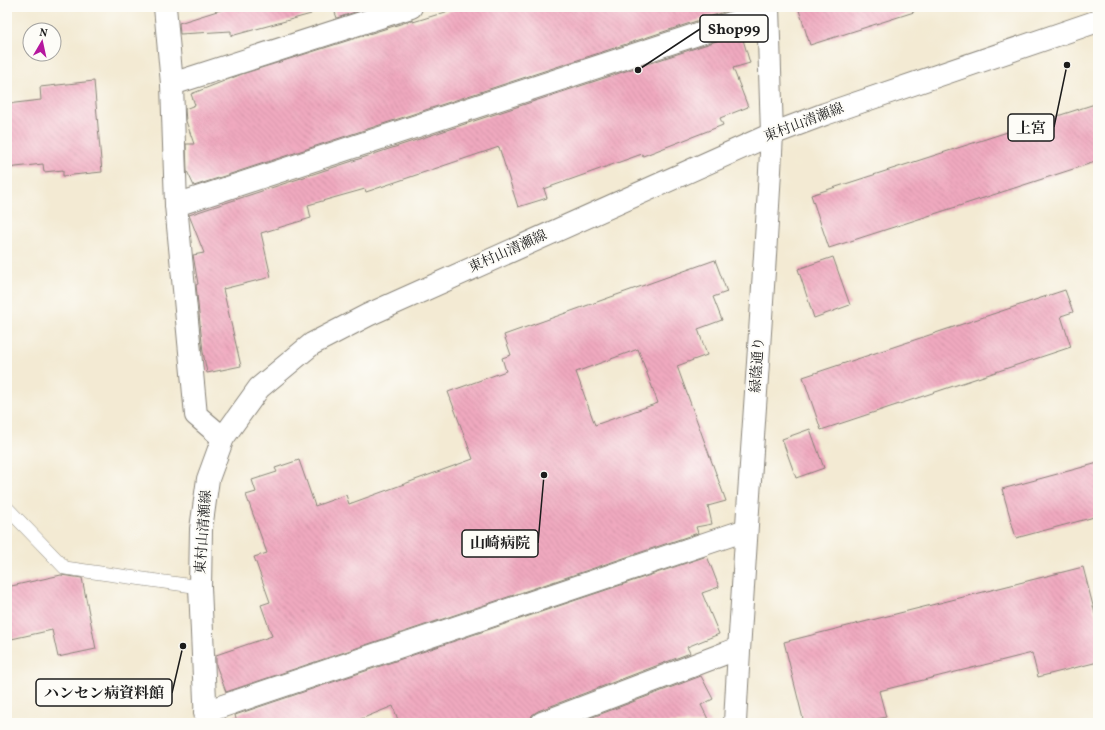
<svg xmlns="http://www.w3.org/2000/svg" width="1105" height="730" font-family="Vollkorn,'Noto Serif JP',serif">
  <style>
    .building { fill: url(#building-back-hatch); fill-rule: evenodd }
    .lines { fill: none; stroke-linecap: round; stroke-linejoin: round }
    .service-casing { stroke: #888378; stroke-width: 14 }
    .minor-casing { stroke: #888378; stroke-width: 24 }
    .tertiary-casing { stroke: #888378; stroke-width: 24 }
    .secondary-casing { stroke: #888378; stroke-width: 24 }
    .service { stroke: #fff; stroke-width: 13 }
    .minor { stroke: #fff; stroke-width: 22 }
    .tertiary { stroke: #fff; stroke-width: 22 }
    .secondary { stroke: #fff; stroke-width: 22 }
    .labels { text-anchor: middle; dominant-baseline: central; stroke-width: 4; stroke-linejoin: round; paint-order: stroke }
    .street-label { font-size: 14px; fill: #1c1c1c; stroke: #fdfcf7 }
    .leader { fill: none; stroke: #1c1c1c; stroke-width: 1.5 }
    .callout-dot { fill: #1c1c1c; stroke: #fdfcf7; stroke-width: 1.5 }
    .callout { fill: #fdfcf7; stroke: #1c1c1c; stroke-width: 1.5 }
    .callout-label { font-size: 15px; text-anchor: middle; font-weight: bold; fill: #1c1c1c }
  </style>
  <defs>
    <pattern id="building-back-hatch" width="6" height="6" patternUnits="userSpaceOnUse"><rect width="6" height="6" fill="#f0a9bf"/><path d="M-1 5l2 2M0 0l6 6M5-1l2 2" fill="none" stroke="#cd91a4"/></pattern>
  </defs>
  <rect width="100%" height="100%" fill="#fdfcf7"/>
  <filter id="ink" filterUnits="userSpaceOnUse"><feTurbulence type="fractalNoise" baseFrequency=".025" numOctaves="2"/><feDisplacementMap in="SourceGraphic" scale="8" xChannelSelector="R" yChannelSelector="G"/><feConvolveMatrix kernelMatrix="1 2 1 2 8 2 1 2 1" color-interpolation-filters="sRGB"/></filter>
  <filter id="wash" filterUnits="userSpaceOnUse"><feTurbulence type="fractalNoise" baseFrequency=".012" numOctaves="4" result="noise"/><feDisplacementMap in="SourceGraphic" scale="16" xChannelSelector="R" yChannelSelector="G"/><feGaussianBlur stdDeviation="0.9" result="paint"/><feColorMatrix in="noise" values="0 0 0 0 0 0 0 0 0 0 0 0 0 0 0 0 0 1.4 0 .05"/><feComposite in="paint" operator="in"/></filter>
  <g filter="url(#wash)">
    <rect width="100%" height="100%" fill="#f3ead3"/>
    <g id="blocks">
      <!-- building -->
      <g class="building">
        <polygon points="230,7 310,7 311,14 231,36 231,31 180,34 179,23"/>
        <polygon points="333,7 370,7 337,18"/>
        <polygon points="462,7 733,7 733,9 194,186 187,171 186,144 194,144 186,121 185,109 195,105 191,94 242,74 413,20 413,22"/>
        <polygon points="798,7 913,7 914,12 810,45"/>
        <polygon points="741,33 750,63 733,68 748,107 720,118 723,125 643,156 642,154 544,189 547,198 518,207 499,147 366,192 365,189 308,205 311,218 261,233 271,277 223,289 241,366 207,373 203,352 196,285 198,284 193,255 204,253 189,215"/>
        <polygon points="94,81 102,172 63,176 63,170 44,172 43,164 7,168 7,104 41,100 40,87"/>
        <polygon points="1098,103 1098,161 829,248 811,195"/>
        <polygon points="833,257 850,305 814,318 798,269"/>
        <path d="M715,260L727,292L713,297L722,320L698,329L707,355L677,366L726,501L708,506L712,524L696,527L698,533L226,692L216,665V655L272,636L261,605L270,602L254,557L267,553L246,495L256,492L252,480L277,472L275,468L299,460L315,506L346,495L349,504L473,459L448,392L506,371L502,358L511,355L504,335ZM638,349L658,403L595,425L576,372Z"/>
        <polygon points="1065,290 1073,312 1061,316 1071,347 821,430 803,377"/>
        <polygon points="810,429 824,468 796,478 782,439"/>
        <polygon points="1098,463 1098,516 1016,538 1002,489"/>
        <polygon points="707,556 719,587 702,593 719,634 687,647 690,653 538,711 532,715 530,723 399,723 393,706 351,723 237,723 235,715"/>
        <polygon points="1083,567 1098,625 1098,662 1038,677 1032,653 879,691 886,717 860,723 804,723 784,642"/>
        <polygon points="61,575 82,578 96,649 58,657 52,630 7,640 7,587"/>
        <polygon points="701,676 713,699 701,705 710,723 577,723"/>
      </g>
    </g>
  </g>
  <g filter="url(#ink)">
    <use href="#blocks" fill-opacity="0" stroke="#888378" stroke-width="1"/>
    <g class="lines">
      <defs>
        <polyline id="service" points="7,508 65,568 200,587"/>
        <g id="minor">
          <polyline points="165,7 172,84 176,205 196,415 223,438"/>
          <polyline points="768,7 772,134"/>
          <polyline points="172,84 411,7"/>
          <polyline points="176,205 768,11"/>
          <polyline points="205,712 746,530"/>
          <polyline points="542,723 739,648"/>
        </g>
        <path id="tertiary" d="M735,723C745,527 762,331 772,134"/>
        <polyline id="secondary" points="206,723 200,587 201,529 208,479 223,438 259,388 312,344 368,315 772,134 825,114 1098,21"/>
      </defs>
      <!-- service casing -->
      <use href="#service" class="service-casing"/>
      <!-- minor casing -->
      <use href="#minor" class="minor-casing"/>
      <!-- tertiary casing -->
      <use href="#tertiary" class="tertiary-casing"/>
      <!-- secondary casing -->
      <use href="#secondary" class="secondary-casing"/>
      <!-- service -->
      <use href="#service" class="service"/>
      <!-- minor -->
      <use href="#minor" class="minor"/>
      <!-- tertiary -->
      <use href="#tertiary" class="tertiary"/>
      <!-- secondary -->
      <use href="#secondary" class="secondary"/>
    </g>
  </g>
  <g class="labels">
    <!-- street labels -->
    <g class="street-label">
      <text transform="translate(804 123) rotate(-21)">東村山清瀬線</text>
      <text transform="translate(508 252) rotate(-24)">東村山清瀬線</text>
      <text transform="translate(758 365) rotate(-86)">緑蔭通り</text>
      <text transform="translate(204 532) rotate(-86)">東村山清瀬線</text>
    </g>
  </g>
  <!-- callouts -->
  <path class="leader" d="M638 70L700 29M1067 65L1054 127M544 475L538 543M183 646L172 693"/>
  <g class="callout-dot">
    <circle cx="638" cy="70" r="4"/>
    <circle cx="1067" cy="65" r="4"/>
    <circle cx="544" cy="475" r="4"/>
    <circle cx="183" cy="646" r="4"/>
  </g>
  <g class="callout">
    <rect x="700" y="15" width="68" height="27" rx="4"/>
    <rect x="1008" y="114" width="46" height="27" rx="4"/>
    <rect x="462" y="530" width="76" height="27" rx="4"/>
    <rect x="36" y="679" width="136" height="27" rx="4"/>
  </g>
  <g class="callout-label">
    <text x="734" y="34">Shop99</text>
    <text x="1031" y="133">上宮</text>
    <text x="500" y="548">山崎病院</text>
    <text x="104" y="698">ハンセン病資料館</text>
  </g>
  <!-- margin -->
  <rect width="1105" height="730" fill="none" stroke="#fdfcf7" stroke-width="24"/>
  <!-- north arrow -->
  <g transform="translate(42 42) rotate(9)"><circle r="19" fill="#fdfcf7" stroke="#a3a29f"/>
  <path d="M0-3L7 15L0 10L-7 15Z" fill="#b5179e"/>
  <text y="-6" font-size="11" font-weight="bold" text-anchor="middle" fill="#1c1c1c">N</text>
  </g>
</svg>
